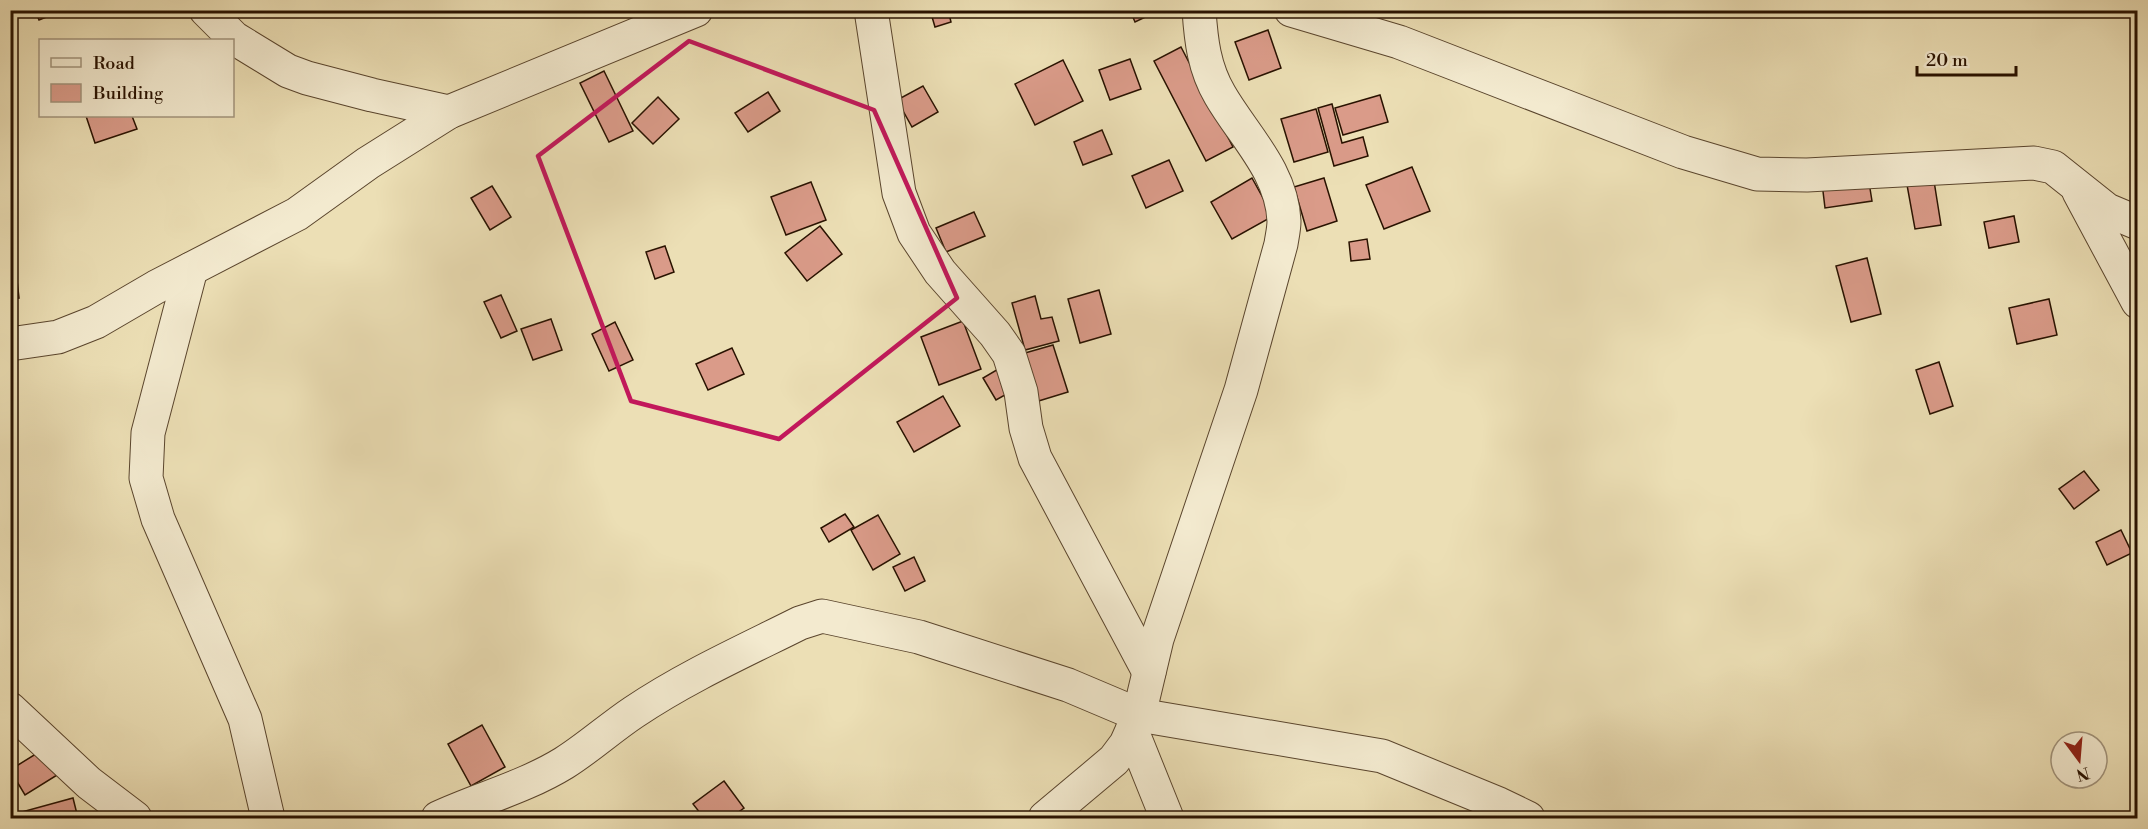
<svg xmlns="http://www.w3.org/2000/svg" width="2148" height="829" font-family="'Libre Bodoni',serif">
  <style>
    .building { fill: #da9b89; stroke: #291200; stroke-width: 1.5 }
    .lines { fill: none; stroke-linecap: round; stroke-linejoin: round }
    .street-casing { stroke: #5a452d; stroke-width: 35 }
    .street { stroke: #f3eacf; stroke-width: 33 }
    .marked { fill: none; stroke: #c2185b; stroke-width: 4.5; stroke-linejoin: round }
  </style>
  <rect width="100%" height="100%" fill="#ecdfb5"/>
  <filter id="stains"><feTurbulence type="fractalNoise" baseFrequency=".00333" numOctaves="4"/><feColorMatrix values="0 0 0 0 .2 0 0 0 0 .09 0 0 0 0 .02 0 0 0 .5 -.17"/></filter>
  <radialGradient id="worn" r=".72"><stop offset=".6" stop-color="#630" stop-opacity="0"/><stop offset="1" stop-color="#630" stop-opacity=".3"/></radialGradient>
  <!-- building -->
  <g class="building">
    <polygon points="35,10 64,10 39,20"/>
    <polygon points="930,10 948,10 951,22 935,27"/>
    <polygon points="1130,10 1158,10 1158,11 1135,22"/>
    <polygon points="1268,30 1281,68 1249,80 1235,42"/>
    <polygon points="1181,47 1233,147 1206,161 1154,61"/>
    <polygon points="1130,59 1141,89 1110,100 1099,70"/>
    <polygon points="1063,60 1083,101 1035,125 1015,84"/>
    <polygon points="604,71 633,131 609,142 580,83"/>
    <polygon points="923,86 938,112 912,127 897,100"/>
    <polygon points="768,92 780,111 748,132 735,113"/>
    <polygon points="1380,95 1388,122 1343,135 1335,108"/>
    <polygon points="658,97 679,119 653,144 632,123"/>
    <polygon points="1332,104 1342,143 1363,137 1368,156 1334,166 1318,108"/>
    <polygon points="1316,109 1328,152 1294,162 1281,119"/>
    <polygon points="86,116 132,116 137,129 95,143"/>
    <polygon points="1102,130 1112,154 1083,165 1074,142"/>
    <polygon points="1169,160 1183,191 1146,208 1132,176"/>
    <polygon points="1412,167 1430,211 1384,229 1366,185"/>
    <polygon points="1868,176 1872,201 1825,208 1822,183"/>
    <polygon points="1252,178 1273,216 1232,239 1211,202"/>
    <polygon points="1324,178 1337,221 1307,231 1294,187"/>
    <polygon points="1934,181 1941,225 1915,229 1907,185"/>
    <polygon points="811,182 826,220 786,235 771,197"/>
    <polygon points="492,186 511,217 490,230 471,198"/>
    <polygon points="974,212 985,236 946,252 936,228"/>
    <polygon points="2014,216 2019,242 1989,248 1984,222"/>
    <polygon points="820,226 842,254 807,281 785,253"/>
    <polygon points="1367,239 1370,259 1351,261 1349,242"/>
    <polygon points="665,246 674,272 655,279 646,252"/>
    <polygon points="10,253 14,253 19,298 10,299"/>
    <polygon points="1867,258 1881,314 1851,322 1836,266"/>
    <polygon points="1099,290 1111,334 1080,343 1068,299"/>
    <polygon points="501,295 517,331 501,338 484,302"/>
    <polygon points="1035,296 1041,319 1052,317 1059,341 1025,350 1012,303"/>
    <polygon points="2049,299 2057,335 2017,344 2009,308"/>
    <polygon points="551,319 562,350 533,360 521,329"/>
    <polygon points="963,321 981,369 939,385 921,337"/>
    <polygon points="615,322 633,360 609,371 592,334"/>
    <polygon points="1053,345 1068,392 1032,403 1018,355"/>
    <polygon points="732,348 744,374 708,390 696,364"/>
    <polygon points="1939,362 1953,406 1930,414 1916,370"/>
    <polygon points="1000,368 1014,390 996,400 983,378"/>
    <polygon points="943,396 960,426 914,452 897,422"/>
    <polygon points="2084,471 2099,490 2074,509 2059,489"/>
    <polygon points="845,514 854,527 829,542 821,528"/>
    <polygon points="878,515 900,554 873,570 851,530"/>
    <polygon points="2121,530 2132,553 2107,565 2096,542"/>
    <polygon points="914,557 925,581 905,591 893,567"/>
    <polygon points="482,725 505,767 471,786 448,744"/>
    <polygon points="47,747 62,772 25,795 10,770"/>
    <polygon points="724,781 744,808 730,818 704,818 693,804"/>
    <polygon points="73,798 78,818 19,818 18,813"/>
  </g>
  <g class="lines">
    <defs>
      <g id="street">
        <polyline points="206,10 234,38 288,71 307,78 372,95 449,112"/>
        <polyline points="871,10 899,193 914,233 940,272 995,334 1009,354 1021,392 1026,428 1035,458 1149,672"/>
        <polyline points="1291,10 1399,42 1683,152 1757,174 1807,175 2034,163 2053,167 2107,210 2138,223"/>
        <polyline points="2079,192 2138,302"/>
        <polyline points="191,269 148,433 146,478 158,519 245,719 268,818"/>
        <polyline points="10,344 58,337 96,322 156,287 297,214 368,163 449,112 696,10"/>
        <polyline points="10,709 89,783 135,818"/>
        <polyline points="1132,731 1167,818"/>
        <path d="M438,818C479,799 525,787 564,763C588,748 610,728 634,712C686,677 744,651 800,623L822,616L919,637L1068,685L1139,715L1382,756L1499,804L1528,818"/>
        <path d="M1045,818L1114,760L1126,744L1139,715L1157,639L1241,390L1281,244C1282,237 1284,229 1284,221C1282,171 1243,135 1220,95C1204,68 1201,40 1199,10"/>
      </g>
    </defs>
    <!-- street casing -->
    <use href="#street" class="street-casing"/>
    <!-- street -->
    <use href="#street" class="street"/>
  </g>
  <!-- marked area -->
  <path class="marked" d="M689,41L874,110L957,298L779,439L631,401L538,156Z"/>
  <!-- margin -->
  <rect width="2148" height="829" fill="none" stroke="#ecdfb5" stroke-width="36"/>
  <rect x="12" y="12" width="2124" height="805" fill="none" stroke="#291200" stroke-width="3"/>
  <rect x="18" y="18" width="2112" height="793" fill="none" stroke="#291200" stroke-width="1.5"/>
  <!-- legend -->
  <rect x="39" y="39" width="195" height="78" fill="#f3eacf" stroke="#a2947c" stroke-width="1.5"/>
  <rect x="51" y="58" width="30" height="9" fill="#f3eacf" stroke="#a2947c" stroke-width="1.5"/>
  <text x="93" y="69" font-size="18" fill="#291200">Road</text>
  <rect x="51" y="84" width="30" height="18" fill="#da9b89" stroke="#a2947c" stroke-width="1.5"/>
  <text x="93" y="99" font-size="18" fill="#291200">Building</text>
  <!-- north arrow -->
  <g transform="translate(2079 760) rotate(164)"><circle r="28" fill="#f3eacf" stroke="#a2947c" stroke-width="1.5"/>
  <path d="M0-4.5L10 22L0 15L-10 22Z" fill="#8f2418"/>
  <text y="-9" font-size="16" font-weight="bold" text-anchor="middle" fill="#291200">N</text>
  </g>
  <!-- scale -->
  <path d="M1917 66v9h99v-9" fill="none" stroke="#291200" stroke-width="3"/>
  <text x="1926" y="66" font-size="18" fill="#291200" stroke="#f3eacf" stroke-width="4.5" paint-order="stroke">20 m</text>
  <rect width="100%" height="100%" filter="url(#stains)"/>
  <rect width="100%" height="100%" fill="url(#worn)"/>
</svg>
